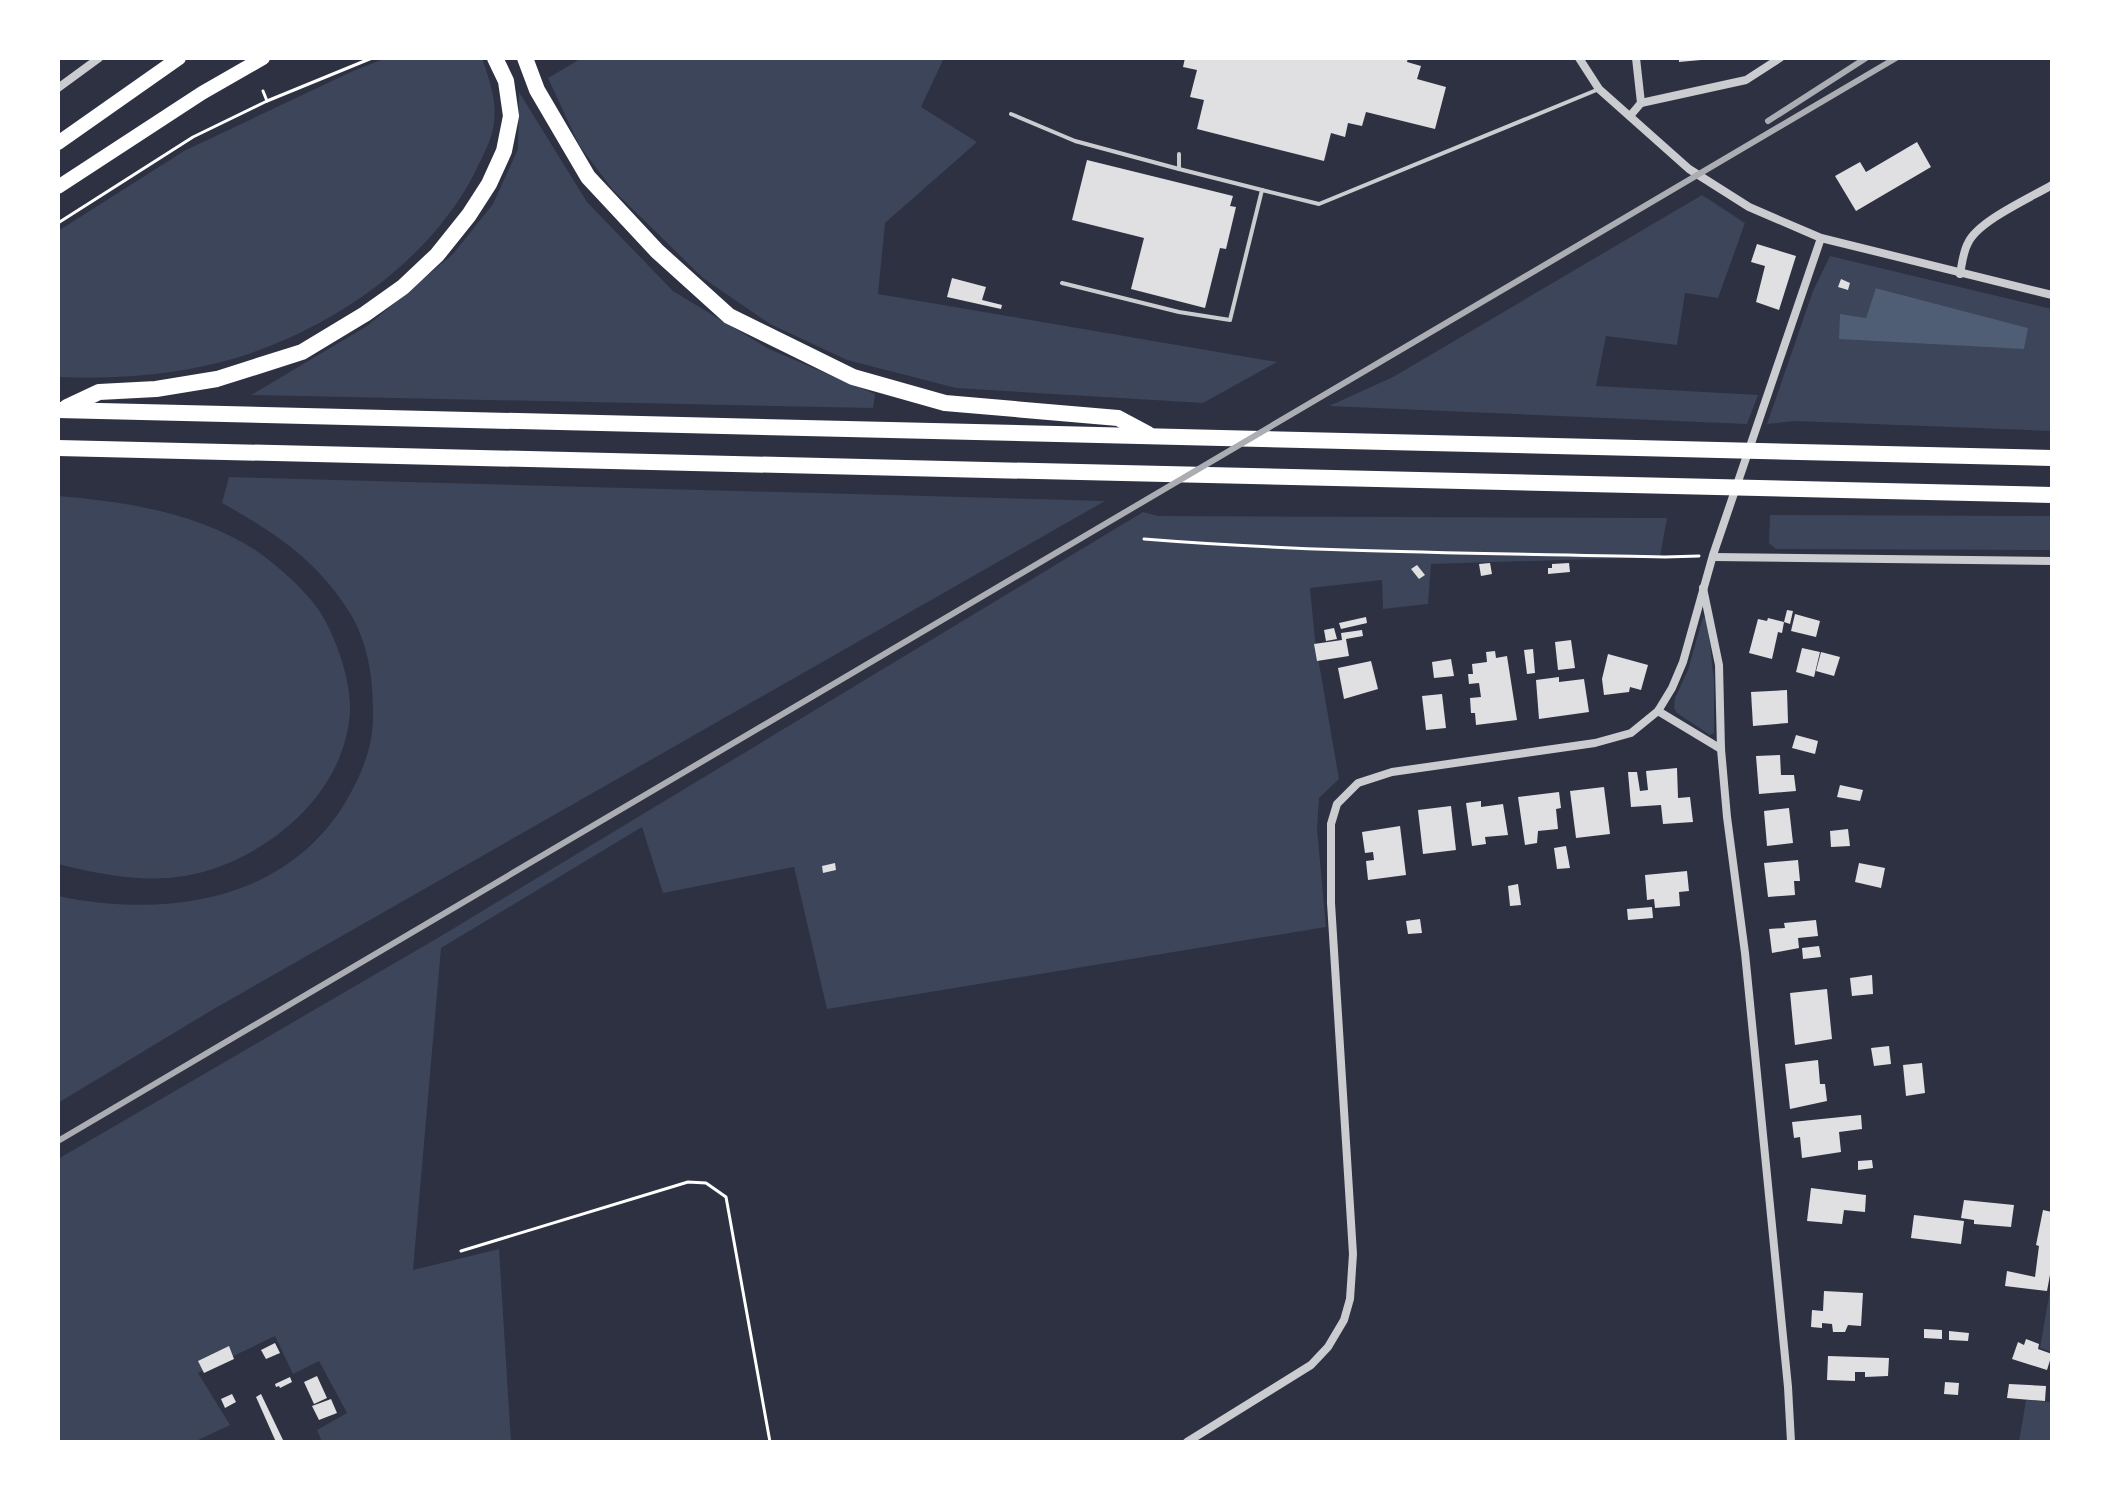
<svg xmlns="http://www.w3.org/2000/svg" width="2110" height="1500" font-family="'PT Serif',serif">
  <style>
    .green { fill: #3c4559; fill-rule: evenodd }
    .water { fill: #4f5d75 }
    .building { fill: #e0e0e3 }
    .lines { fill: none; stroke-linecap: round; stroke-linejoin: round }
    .path { stroke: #fff; stroke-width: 3 }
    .service { stroke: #caccd0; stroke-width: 4 }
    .minor { stroke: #caccd0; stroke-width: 8 }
    .primary { stroke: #fff; stroke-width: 14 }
    .motorway { stroke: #fff; stroke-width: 16 }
    .rail { stroke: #abadb3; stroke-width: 6 }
  </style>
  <rect width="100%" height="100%" fill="#2d3142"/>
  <!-- green -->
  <g class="green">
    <path d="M386,58H482C489,79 497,100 494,123C492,139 484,154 477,168C435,255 345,319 257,351C194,374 124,380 58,377V231L184,151L353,71Z"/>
    <polygon points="582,58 944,58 921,107 977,142 885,223 878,294 1277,362 1203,403 956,388 847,360 770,324 703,278 612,189 579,145 548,78"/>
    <polygon points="519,92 587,202 673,291 769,349 875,394 873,408 251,395 367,326 453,254 493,204 518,149"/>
    <polygon points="1702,195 1745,223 1718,298 1685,293 1677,345 1606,336 1596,386 1758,395 1747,424 1329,406 1393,377"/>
    <path d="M1830,256L2052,309V431L1796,421L1767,424L1813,291ZM1877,288L2027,328L2024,348L1840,315L1866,318Z"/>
    <path d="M229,477L1105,501L212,1010L58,1103V896C163,918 284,903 345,803C362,774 374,746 373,712C373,677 368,643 350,613C316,559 275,533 222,503Z"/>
    <path d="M58,496C128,502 202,513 261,554C281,569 303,588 318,609C335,633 352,683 350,712C345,796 263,862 185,876C143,883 98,874 58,864Z"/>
    <polygon points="1143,512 1158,516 1667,518 1660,557 1431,564 1428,604 1383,609 1382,580 1310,588 1315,640 1339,779 1319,798 1317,829 1326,927 827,1009 794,867 663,893 642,827 441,948 413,1270 499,1249 511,1442 322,1442 317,1430 347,1413 319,1361 293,1374 275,1336 198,1373 230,1425 194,1442 58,1442 58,1159 441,936"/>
    <polygon points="1770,515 2052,516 2052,550 1776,549 1769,543"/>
    <polygon points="1703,617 1707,619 1714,681 1714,733 1710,735 1677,713 1674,708 1675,698 1688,670"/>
    <polygon points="2052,1279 2052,1352 2040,1348"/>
    <polygon points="2026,1400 2052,1402 2052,1442 2019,1442"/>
  </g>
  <!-- water -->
  <polygon class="water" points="1876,288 2028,328 2024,349 1839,339 1840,314 1866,318"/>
  <!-- building -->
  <g class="building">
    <polygon points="1185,58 1408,58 1407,62 1421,66 1417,79 1446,87 1435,129 1366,112 1362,126 1348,123 1345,137 1331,133 1324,161 1197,129 1204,100 1190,97 1197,70 1183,67"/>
    <polygon points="1679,58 1700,58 1701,60 1679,62"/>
    <polygon points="1917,142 1931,167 1856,211 1835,176 1860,162 1866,172"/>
    <polygon points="1087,160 1233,196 1230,206 1236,207 1226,249 1220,248 1205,308 1131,289 1144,238 1072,220"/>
    <polygon points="1757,244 1796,256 1779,310 1756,302 1765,266 1751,262"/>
    <polygon points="952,278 986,287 982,300 1002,305 1001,309 947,297"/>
    <polygon points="1841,279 1850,283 1848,290 1838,287"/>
    <polygon points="1490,563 1492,574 1481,576 1479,564"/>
    <polygon points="1569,563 1570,572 1548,574 1548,568 1552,568 1552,564"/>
    <polygon points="1417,565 1425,575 1419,579 1411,569"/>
    <polygon points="1787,610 1793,611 1790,624 1784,622"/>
    <polygon points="1795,614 1820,621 1816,637 1791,631"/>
    <polygon points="1366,617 1367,623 1341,629 1339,623"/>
    <polygon points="1768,618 1784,622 1782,633 1778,632 1772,659 1749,653 1758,619 1767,621"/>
    <polygon points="1334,628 1337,639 1326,641 1324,630"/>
    <polygon points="1362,630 1363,636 1346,639 1349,656 1317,661 1314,644 1342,640 1341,633"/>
    <polygon points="1571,640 1575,668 1558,670 1555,642"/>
    <polygon points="1802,648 1820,652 1814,677 1796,672"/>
    <polygon points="1533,649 1535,673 1527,674 1524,650"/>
    <polygon points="1495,651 1496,658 1507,656 1517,720 1476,725 1475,713 1471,713 1470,698 1481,697 1479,683 1469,684 1468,674 1473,674 1472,664 1487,662 1486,652"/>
    <polygon points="1821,652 1840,657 1834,676 1816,671"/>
    <polygon points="1608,654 1648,665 1641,690 1630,687 1629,692 1604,695 1602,679"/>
    <polygon points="1451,659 1454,676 1434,678 1432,662"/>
    <polygon points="1371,661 1378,689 1344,699 1338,668"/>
    <polygon points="1559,677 1559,682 1584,679 1589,712 1539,719 1536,680"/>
    <polygon points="1787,690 1788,723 1753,726 1751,692"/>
    <polygon points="1442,694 1446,728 1426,730 1422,696"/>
    <polygon points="1796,735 1818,741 1815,754 1792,748"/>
    <polygon points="1780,755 1781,775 1794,775 1796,791 1759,794 1756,756"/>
    <polygon points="1677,768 1678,798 1690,797 1693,822 1663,824 1661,805 1631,807 1628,772 1637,772 1640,791 1648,790 1646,771"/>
    <polygon points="1840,785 1863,790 1860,801 1837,797"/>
    <polygon points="1604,787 1610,834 1576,838 1570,791"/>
    <polygon points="1559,792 1561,808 1556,809 1558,829 1538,831 1537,843 1525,845 1518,797"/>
    <polygon points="1481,801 1481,807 1503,804 1508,835 1485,837 1486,844 1472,846 1466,803"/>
    <polygon points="1451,806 1456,850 1423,854 1418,810"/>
    <polygon points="1789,808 1793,843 1767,846 1764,811"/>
    <polygon points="1400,826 1406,875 1368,880 1366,861 1374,860 1373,852 1365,853 1362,832"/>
    <polygon points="1848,829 1850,846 1831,847 1830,831"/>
    <polygon points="1566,846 1570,868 1557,869 1554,848"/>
    <polygon points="1798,860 1800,881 1794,881 1795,895 1768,897 1764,863"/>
    <polygon points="835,863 836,870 823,873 822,866"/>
    <polygon points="1859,863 1885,868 1881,888 1855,882"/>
    <polygon points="1687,871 1689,891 1679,892 1680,906 1655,908 1654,899 1647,900 1645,875"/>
    <polygon points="1518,884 1521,905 1510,906 1508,886"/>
    <polygon points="1652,907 1653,918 1628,920 1627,909"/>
    <polygon points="1420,919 1422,933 1408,934 1406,921"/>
    <polygon points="1816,920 1818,936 1798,938 1799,948 1772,953 1769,929 1785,928 1784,923"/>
    <polygon points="1819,946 1821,957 1803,959 1802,948"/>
    <polygon points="1872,975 1873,994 1852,996 1850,978"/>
    <polygon points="1827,989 1832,1039 1795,1045 1790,993"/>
    <polygon points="1889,1046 1891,1064 1874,1066 1871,1048"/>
    <polygon points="1818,1060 1820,1084 1825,1084 1827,1101 1790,1109 1785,1064"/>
    <polygon points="1922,1063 1925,1093 1906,1096 1903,1065"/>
    <polygon points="1861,1115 1862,1129 1839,1132 1841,1152 1802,1158 1800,1137 1794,1138 1792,1122"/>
    <polygon points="1872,1160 1873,1168 1858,1170 1858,1161"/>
    <polygon points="1811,1188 1866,1195 1865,1212 1844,1210 1842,1224 1807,1221"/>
    <polygon points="1964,1200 2014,1205 2011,1227 1974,1224 1974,1220 1961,1218"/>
    <polygon points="2043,1210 2052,1212 2052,1264 2047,1291 2005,1286 2007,1271 2035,1277 2039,1246 2036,1245"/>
    <polygon points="1914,1215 1964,1221 1961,1244 1911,1238"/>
    <polygon points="1824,1291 1863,1293 1861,1326 1848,1325 1845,1332 1833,1332 1832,1324 1822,1323 1822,1328 1811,1327 1812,1310 1823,1311"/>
    <polygon points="1924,1329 1942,1330 1942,1339 1924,1338"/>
    <polygon points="1949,1331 1969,1333 1968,1341 1949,1340"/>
    <polygon points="2026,1339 2039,1344 2038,1349 2052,1354 2047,1370 2012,1359 2018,1342 2024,1345"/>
    <polygon points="275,1343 280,1353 266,1359 261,1350"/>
    <polygon points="229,1346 234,1359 204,1373 198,1361"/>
    <polygon points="1828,1356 1889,1358 1888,1376 1865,1377 1865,1372 1855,1372 1855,1381 1827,1380"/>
    <polygon points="317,1376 327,1398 314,1404 304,1382"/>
    <polygon points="290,1377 292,1382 280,1388 279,1386 276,1387 275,1384"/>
    <polygon points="1945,1382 1959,1383 1958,1395 1944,1394"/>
    <polygon points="2009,1384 2046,1386 2045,1401 2007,1398"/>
    <polygon points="232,1394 236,1402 225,1408 221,1399"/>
    <polygon points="261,1394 283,1440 283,1442 276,1442 256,1397"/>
    <polygon points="331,1399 337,1413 319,1420 312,1406"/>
  </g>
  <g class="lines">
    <!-- path -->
    <g class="path">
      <polyline points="263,91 267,101"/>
      <polyline points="58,223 193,137 267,101 372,58"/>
      <path d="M1144,539C1317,553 1491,553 1665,557L1699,556"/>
      <polyline points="461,1251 688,1182 706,1183 726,1197 770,1442"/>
    </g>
    <!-- service -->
    <g class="service">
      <polyline points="1011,114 1075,141 1179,169"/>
      <polyline points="1262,190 1319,204 1599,89"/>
      <polyline points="1062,283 1179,312 1230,320 1262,190 1179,169 1179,154"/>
    </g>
    <!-- minor -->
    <g class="minor">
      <polyline points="1579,58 1599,89 1689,169 1749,207 1821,238 2052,295"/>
      <polyline points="1636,58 1641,103"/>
      <polyline points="58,88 99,58"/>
      <polyline points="1630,116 1641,103 1746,80 1780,58"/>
      <path d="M1960,274C1962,264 1963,252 1968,243C1978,221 2030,198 2052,185"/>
      <polyline points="1713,557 2052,561"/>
      <polyline points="1703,588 1719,665 1721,749 1727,817 1745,953 1788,1387 1791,1442"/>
      <polyline points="1658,711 1721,749"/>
      <polyline points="1187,1442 1311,1365 1328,1347 1344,1320 1350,1299 1353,1254 1331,903 1331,824 1337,804 1358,783 1392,772 1595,743 1631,733 1658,711 1672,688 1683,662 1713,555 1821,238"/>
    </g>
    <!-- primary -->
    <g class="primary">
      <polyline points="58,143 179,58"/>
      <polyline points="58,187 202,93 263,58"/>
    </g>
    <!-- motorway -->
    <g class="motorway">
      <polyline points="525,58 537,90 588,177 657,251 729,316 853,377 945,403 1118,418 1148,434"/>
      <polyline points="67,407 99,392 156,389 217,379 302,352 365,314 403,287 437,255 469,215 489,184 504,151 511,116 506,81 495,58"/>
      <polyline points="58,410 2052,458"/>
      <polyline points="58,448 2052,495"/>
    </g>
    <!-- rail -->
    <g class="rail">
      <polyline points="1768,121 1866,58"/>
      <polyline points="58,1141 1896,58"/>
    </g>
  </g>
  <!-- border -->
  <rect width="2110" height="1500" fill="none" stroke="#ffffff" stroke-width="120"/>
</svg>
